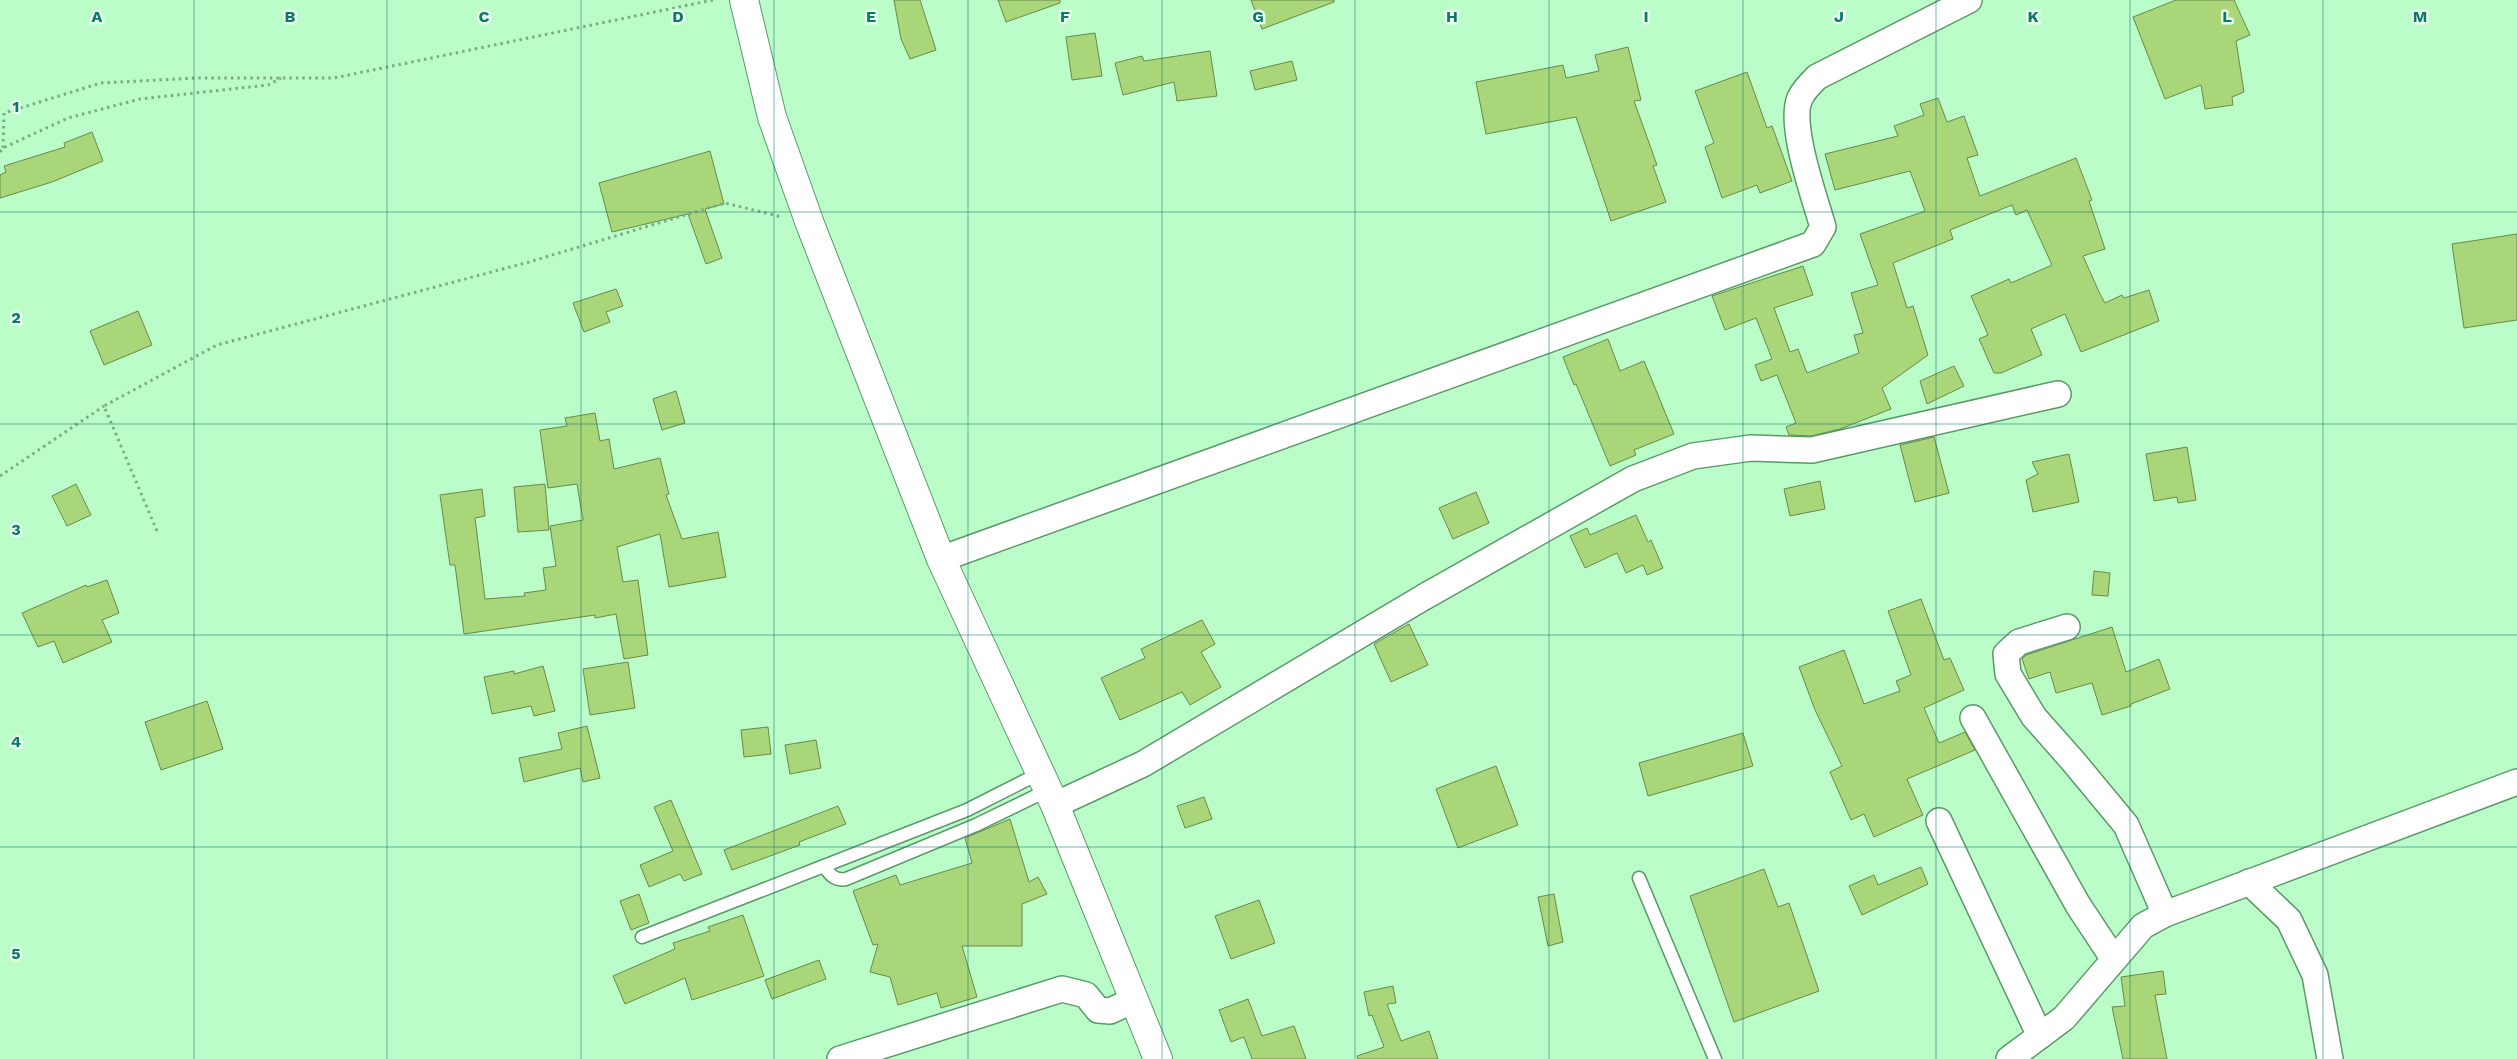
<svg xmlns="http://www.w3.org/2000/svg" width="2517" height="1059" font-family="'Work Sans',sans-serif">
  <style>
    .building { fill: #a8d679; stroke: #698949 }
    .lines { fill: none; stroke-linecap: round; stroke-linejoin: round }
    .service-casing { stroke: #5a9969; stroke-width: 15 }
    .minor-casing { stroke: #5a9969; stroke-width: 28 }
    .secondary-casing { stroke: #5a9969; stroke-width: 30 }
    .path { stroke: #7aac84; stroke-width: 3; stroke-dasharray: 2.5 4; stroke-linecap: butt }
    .service { stroke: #fff; stroke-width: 12 }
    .minor { stroke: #fff; stroke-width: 25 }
    .secondary { stroke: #fff; stroke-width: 28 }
    .grid { fill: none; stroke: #0f766e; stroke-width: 1; stroke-opacity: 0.55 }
    .grid-label { font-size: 16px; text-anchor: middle; font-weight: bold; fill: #0f766e; stroke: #e5ffea; stroke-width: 5; stroke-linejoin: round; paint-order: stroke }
  </style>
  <rect width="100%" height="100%" fill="#bbfdc8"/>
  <!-- building -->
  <g class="building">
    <polygon points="894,0 920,0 936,50 910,59 901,39"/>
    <polygon points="998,0 1060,0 1060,3 1006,22"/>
    <polygon points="1251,0 1334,0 1334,2 1262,29"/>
    <polygon points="2176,0 2234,0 2250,35 2236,41 2244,92 2232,97 2233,105 2205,109 2201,85 2165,99 2133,17"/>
    <polygon points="1095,33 1102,76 1072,80 1066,37"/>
    <polygon points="1628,47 1641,100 1634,101 1657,165 1653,166 1666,202 1611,221 1576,117 1486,134 1476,82 1563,65 1566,78 1599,71 1595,55"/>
    <polygon points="1210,51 1217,96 1177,101 1174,82 1123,95 1115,63 1142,56 1144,61"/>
    <polygon points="1292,61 1297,80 1255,90 1250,71"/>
    <polygon points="1747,72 1767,128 1772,126 1792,181 1760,193 1757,185 1722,198 1705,147 1714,143 1695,91"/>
    <polygon points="1938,98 1947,122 1964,116 1978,155 1967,158 1980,196 2076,158 2092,200 2089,201 2105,249 2083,256 2100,294 2105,303 2122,295 2124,298 2149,290 2159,321 2081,352 2065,314 2031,329 2042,355 2001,373 1994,373 1979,339 1988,335 1971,296 2009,279 2011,283 2052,265 2027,210 2016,215 2012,205 1950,230 1953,239 1893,263 1907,308 1913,306 1928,355 1882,388 1891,409 1840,429 1811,436 1789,435 1786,427 1796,423 1777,375 1761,381 1755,365 1772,359 1756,318 1725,330 1712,296 1803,266 1813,295 1774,308 1790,352 1798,349 1807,373 1859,353 1854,335 1863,333 1851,293 1878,285 1860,234 1925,211 1910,171 1835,190 1825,154 1898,136 1894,126 1924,115 1920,104"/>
    <polygon points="92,132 103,161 52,182 0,198 0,175 6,172 4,166 65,147 64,143"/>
    <polygon points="710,151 724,204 705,209 722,258 706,264 688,214 612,232 599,183"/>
    <polygon points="2517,234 2517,320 2464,328 2452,244"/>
    <polygon points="616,289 623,306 606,312 610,322 584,332 573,303"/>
    <polygon points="138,311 152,345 104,365 90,331"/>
    <polygon points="1608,339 1620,371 1644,361 1674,434 1634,450 1636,455 1610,466 1576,384 1574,385 1563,357"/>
    <polygon points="1954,366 1964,386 1927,404 1920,381"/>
    <polygon points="676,391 685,423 662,430 653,399"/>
    <polygon points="595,413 600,441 609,439 614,469 660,458 669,494 666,495 682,539 718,532 726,577 669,587 660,534 617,547 623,582 638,580 648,655 624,659 616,614 595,618 595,615 464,634 455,565 450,565 440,495 482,489 485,516 475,518 485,599 525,596 524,593 546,590 543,568 556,566 550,526 583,520 577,484 548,488 540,430 567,426 565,418"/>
    <polygon points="1934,437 1949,493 1915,502 1900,445"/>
    <polygon points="2187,447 2196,500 2178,503 2177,497 2154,501 2146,454"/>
    <polygon points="2069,454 2079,502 2033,512 2026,480 2038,474 2032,462"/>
    <polygon points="1820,481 1825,509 1790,516 1784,489"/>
    <polygon points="76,484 91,515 67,526 52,496"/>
    <polygon points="545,484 549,530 518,532 514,487"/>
    <polygon points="1476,492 1489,523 1453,539 1439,508"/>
    <polygon points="1636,515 1648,542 1651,540 1663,568 1647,575 1643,565 1626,573 1617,553 1585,568 1570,536 1587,528 1590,535"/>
    <polygon points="2094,571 2110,573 2108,596 2092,595"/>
    <polygon points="107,580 119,613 102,620 112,642 63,663 54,641 38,647 22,613 86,585 87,587"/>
    <polygon points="1921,599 1944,660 1950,658 1964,690 1924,708 1939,743 1965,732 1975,750 1907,779 1923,815 1874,837 1864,814 1851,820 1830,772 1842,766 1815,710 1799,667 1844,650 1864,704 1900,691 1896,681 1911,675 1888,611"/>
    <polygon points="1202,620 1215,644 1201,652 1221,687 1190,705 1182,692 1120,720 1101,678 1145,658 1141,649"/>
    <polygon points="1409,624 1428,665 1391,682 1374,644"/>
    <polygon points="2112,627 2126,672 2159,659 2170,689 2131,704 2131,706 2102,715 2092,683 2056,693 2050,672 2029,679 2022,659 2026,655"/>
    <polygon points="628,662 635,708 590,715 583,669"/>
    <polygon points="543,666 555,711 534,716 531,706 492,714 484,677 514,671 514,674"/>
    <polygon points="207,701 223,749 161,770 145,722"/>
    <polygon points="587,726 600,778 583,782 580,768 524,782 519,758 562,749 558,733"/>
    <polygon points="768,727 771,754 744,757 741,730"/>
    <polygon points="1743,733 1753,766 1648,796 1639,763"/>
    <polygon points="816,740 821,768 790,774 785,745"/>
    <polygon points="1496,766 1518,825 1458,848 1436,789"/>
    <polygon points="1204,797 1212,819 1185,828 1177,806"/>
    <polygon points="671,800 702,874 684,881 680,874 649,887 640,865 673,851 654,807"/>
    <polygon points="838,806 846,824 799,842 800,845 732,870 724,850"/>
    <polygon points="1010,819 1029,882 1038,877 1047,894 1022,904 1022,946 962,946 977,997 941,1008 937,993 898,1005 890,977 870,972 878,944 873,945 853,891 896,875 900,885 972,863 965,838"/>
    <polygon points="1921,867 1928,884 1862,915 1849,886 1874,875 1878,885"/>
    <polygon points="1764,869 1778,907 1789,903 1819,991 1734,1022 1690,896"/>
    <polygon points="639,894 649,923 631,930 620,901"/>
    <polygon points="1554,894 1563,942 1548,946 1538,897"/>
    <polygon points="1259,900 1275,943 1231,959 1215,916"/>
    <polygon points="743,915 764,976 692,1000 685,978 625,1004 613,976 675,949 673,943 710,931 708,927"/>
    <polygon points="819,960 826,979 772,999 765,980"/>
    <polygon points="2163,971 2166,994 2155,995 2167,1059 2123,1059 2112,1007 2125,1006 2121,977"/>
    <polygon points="1393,986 1396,1003 1387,1004 1401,1041 1429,1031 1438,1059 1358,1059 1357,1056 1384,1047 1372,1015 1369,1016 1364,992"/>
    <polygon points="1248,999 1262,1036 1294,1026 1306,1059 1252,1059 1244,1037 1231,1042 1219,1010"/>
  </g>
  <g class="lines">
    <defs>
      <g id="service">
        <path d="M1040,773L967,810L824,866C830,875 835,881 846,879L976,825L1048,790"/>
        <polyline points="1639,878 1715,1059"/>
        <polyline points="642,937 824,866"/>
      </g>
      <g id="minor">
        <path d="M941,559L1813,244L1823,227C1815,199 1788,124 1800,98C1803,91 1811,83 1817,77L1969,0"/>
        <polyline points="2067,627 2019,642 2006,654 2008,674 2034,717 2073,761 2126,825 2165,914"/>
        <polyline points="1973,718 2078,905 2113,958"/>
        <polyline points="1055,805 1143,764 1424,597 1633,479 1693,456 1751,448 1812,450 2058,394"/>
        <polyline points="1939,821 2040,1036"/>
        <polyline points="2249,882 2289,920 2315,975 2330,1059"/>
        <polyline points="840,1059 1062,989 1086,995 1098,1010 1110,1011 1134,1000"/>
        <polyline points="2009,1059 2064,1018 2143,926 2165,914 2517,782"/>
      </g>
      <polyline id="secondary" points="744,0 772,117 810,224 941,559 1055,805 1158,1059"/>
    </defs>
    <!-- service casing -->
    <use href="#service" class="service-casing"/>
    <!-- minor casing -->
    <use href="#minor" class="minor-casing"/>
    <!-- secondary casing -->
    <use href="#secondary" class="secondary-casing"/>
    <!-- path -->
    <g class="path">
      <polyline points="3,148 4,113 101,83 196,78 334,78 713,0"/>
      <polyline points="0,152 3,148 68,118 140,99 268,85 281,78"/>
      <polyline points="0,476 104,406"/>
      <polyline points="157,531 104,406 217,345 529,262 725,203 782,217"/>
    </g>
    <!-- service -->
    <use href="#service" class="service"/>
    <!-- minor -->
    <use href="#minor" class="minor"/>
    <!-- secondary -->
    <use href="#secondary" class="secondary"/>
  </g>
  <!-- grid -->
  <path class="grid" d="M194,0V1059M387,0V1059M581,0V1059M774,0V1059M968,0V1059M1162,0V1059M1355,0V1059M1549,0V1059M1743,0V1059M1936,0V1059M2130,0V1059M2323,0V1059M0,212H2517M0,424H2517M0,635H2517M0,847H2517"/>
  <g class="grid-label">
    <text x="97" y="22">A</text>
    <text x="290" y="22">B</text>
    <text x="484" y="22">C</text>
    <text x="678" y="22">D</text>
    <text x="871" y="22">E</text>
    <text x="1065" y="22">F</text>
    <text x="1258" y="22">G</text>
    <text x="1452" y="22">H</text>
    <text x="1646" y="22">I</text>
    <text x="1839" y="22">J</text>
    <text x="2033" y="22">K</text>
    <text x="2227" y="22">L</text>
    <text x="2420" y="22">M</text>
    <text x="16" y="112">1</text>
    <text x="16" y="323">2</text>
    <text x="16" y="535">3</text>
    <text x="16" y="747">4</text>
    <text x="16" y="959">5</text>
  </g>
</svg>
